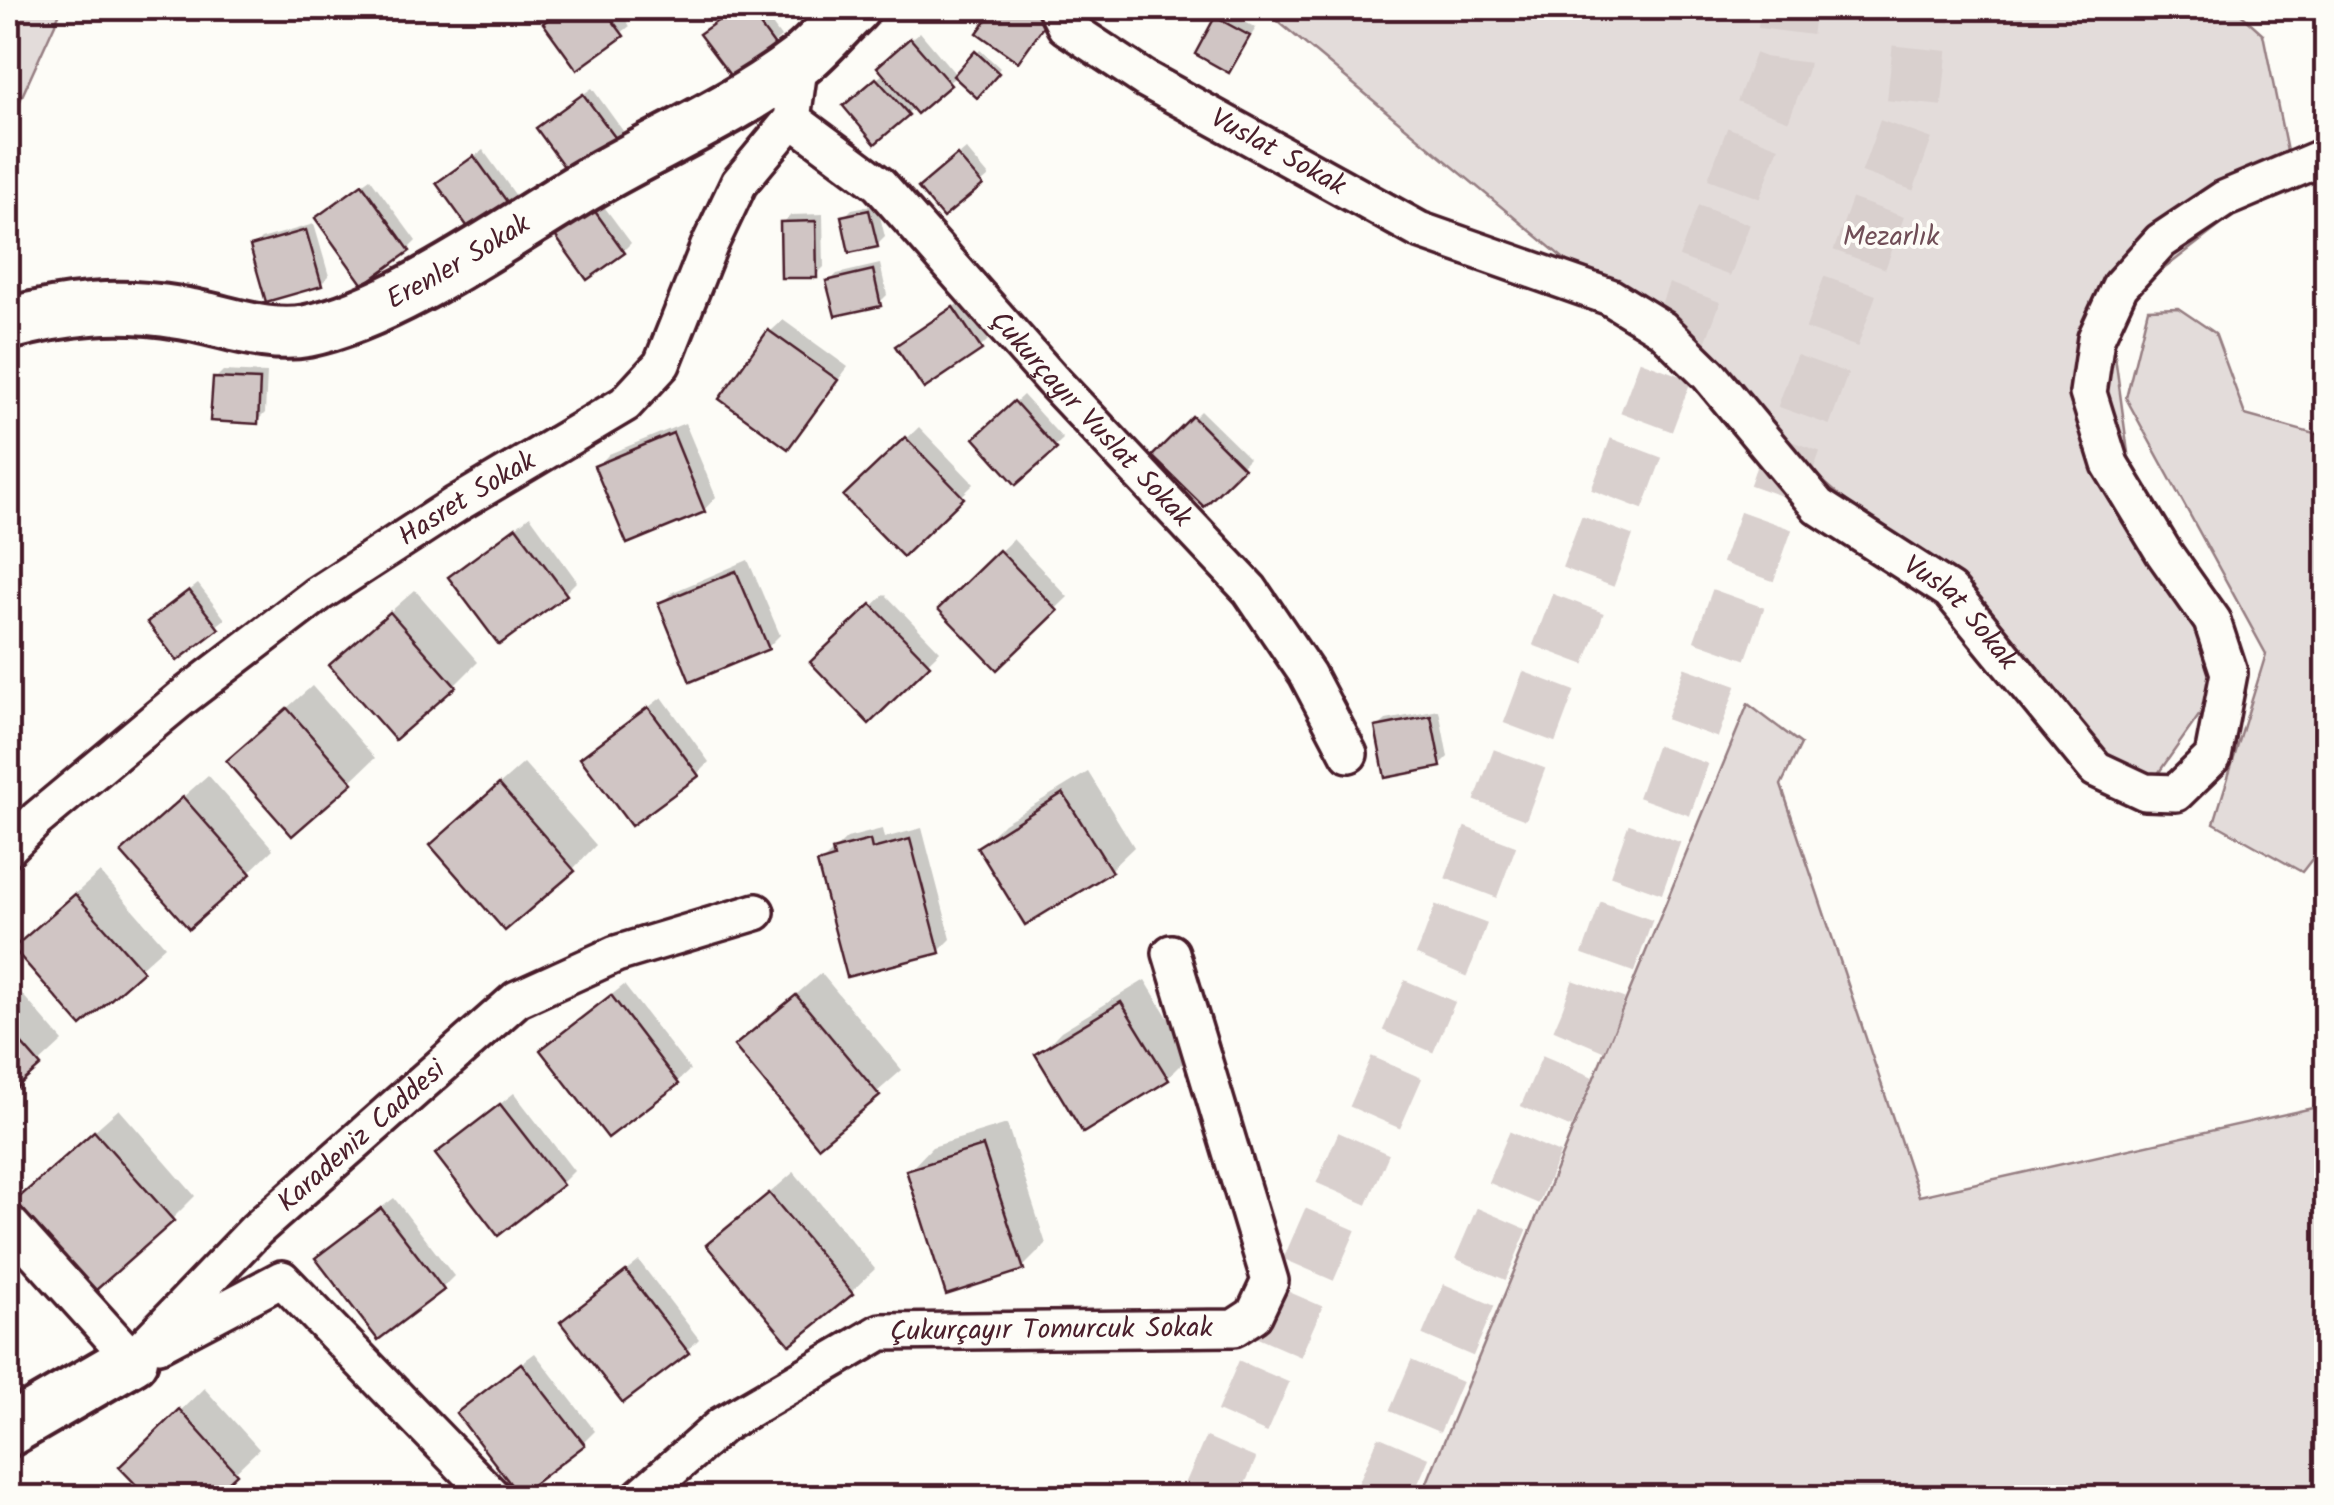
<svg xmlns="http://www.w3.org/2000/svg" width="2334" height="1505" font-family="Kalam,sans-serif">
  <style>
    .green { fill: #e3dcda; stroke: #967e82; stroke-width: 2.5 }
    .shadow { fill: #0003 }
    .building { fill: #d0c5c4; stroke: #4a1f2b; stroke-width: 2.5 }
    .lines { fill: none; stroke-linecap: round; stroke-linejoin: round }
    .primary-tunnel { stroke: #d9d0ce; stroke-width: 55; stroke-dasharray: 55 28; stroke-linecap: butt }
    .street-casing { stroke: #4a1f2b; stroke-width: 42 }
    .secondary-casing { stroke: #4a1f2b; stroke-width: 58 }
    .street { stroke: #fdfcf7; stroke-width: 35 }
    .secondary { stroke: #fdfcf7; stroke-width: 50 }
    .labels { text-anchor: middle; dominant-baseline: central; stroke-width: 8; stroke-linejoin: round; paint-order: stroke }
    .street-label { font-size: 28px; fill: #4a1f2b; stroke: #fdfcf7 }
    .park-label { font-size: 28px; fill: #704e57; stroke: #fdfcf7 }
  </style>
  <rect width="100%" height="100%" fill="#fdfcf7"/>
  <filter id="ink" filterUnits="userSpaceOnUse"><feTurbulence type="fractalNoise" baseFrequency=".01" numOctaves="2"/><feDisplacementMap in="SourceGraphic" scale="20" xChannelSelector="R" yChannelSelector="G"/><feConvolveMatrix kernelMatrix="1 2 1 2 8 2 1 2 1" color-interpolation-filters="sRGB"/></filter>
  <g filter="url(#ink)">
    <!-- green -->
    <g class="green">
      <polygon points="8,8 62,8 8,127"/>
      <polygon points="1262,8 2234,8 2263,34 2291,171 2109,311 2135,505 2229,673 2145,792 1950,591 1610,297"/>
      <polygon points="2178,308 2215,333 2245,415 2314,434 2326,429 2326,841 2302,872 2214,823 2266,654 2126,398 2148,309"/>
      <polygon points="1748,704 1801,744 1781,785 1919,1196 2326,1105 2326,1497 1421,1497"/>
    </g>
    <!-- shadow -->
    <g class="shadow">
      <polygon points="565,8 617,8 630,26 578,66 554,16"/>
      <polygon points="737,8 760,8 781,37 773,44 710,27"/>
      <polygon points="1225,11 1256,28 1229,70 1217,18"/>
      <polygon points="920,32 957,76 907,113 854,99 885,72 888,59"/>
      <polygon points="980,50 1000,68 977,94 957,76"/>
      <polygon points="592,88 623,131 615,138 547,120"/>
      <polygon points="966,149 989,176 944,215 929,180"/>
      <polygon points="483,150 519,200 511,208 447,175"/>
      <polygon points="370,178 416,241 408,249 326,210"/>
      <polygon points="594,193 631,243 623,251 559,219"/>
      <polygon points="877,204 885,237 877,245 844,217 852,209"/>
      <polygon points="823,214 824,267 816,275 783,223 791,215"/>
      <polygon points="314,224 329,276 321,284 253,247 261,239"/>
      <polygon points="880,264 887,295 879,303 829,282 837,274"/>
      <polygon points="962,301 988,340 980,348 906,339"/>
      <polygon points="783,320 848,367 788,446 770,332"/>
      <polygon points="223,371 267,373 265,413 257,421 215,379"/>
      <polygon points="1023,395 1063,439 1016,482 977,438"/>
      <polygon points="1201,411 1249,458 1204,504 1156,456"/>
      <polygon points="685,423 716,497 704,510 597,467 609,454"/>
      <polygon points="919,427 974,484 903,553 847,496"/>
      <polygon points="530,516 577,581 565,593 451,577"/>
      <polygon points="1013,539 1068,597 997,666 941,609"/>
      <polygon points="748,560 780,635 768,647 661,604 673,592"/>
      <polygon points="198,584 225,619 177,657 158,615"/>
      <polygon points="415,590 478,662 454,686 356,642"/>
      <polygon points="885,594 940,651 869,720 813,662"/>
      <polygon points="312,686 375,758 351,781 253,738"/>
      <polygon points="662,697 709,762 697,774 583,758"/>
      <polygon points="1439,710 1448,757 1440,765 1378,727 1386,720"/>
      <polygon points="524,763 596,845 573,869 457,822"/>
      <polygon points="1088,772 1134,847 1110,870 980,847 1004,823"/>
      <polygon points="208,775 273,849 249,872 148,828"/>
      <polygon points="922,828 951,939 939,951 820,864 847,838 882,829 884,838"/>
      <polygon points="100,872 165,946 81,1022 40,925"/>
      <polygon points="821,973 902,1070 818,1144 737,1046"/>
      <polygon points="8,978 63,1041 8,1092"/>
      <polygon points="1145,980 1191,1055 1168,1078 1038,1055 1061,1031"/>
      <polygon points="624,985 690,1070 677,1082 543,1050"/>
      <polygon points="514,1093 574,1171 562,1183 438,1154"/>
      <polygon points="119,1109 195,1196 172,1219 42,1177"/>
      <polygon points="1007,1124 1046,1244 1022,1268 909,1171 932,1147"/>
      <polygon points="794,1172 875,1269 851,1292 710,1245"/>
      <polygon points="394,1198 454,1276 442,1288 331,1246"/>
      <polygon points="639,1261 699,1339 687,1351 564,1322"/>
      <polygon points="535,1353 595,1431 583,1443 471,1401"/>
      <polygon points="204,1388 259,1449 235,1472 122,1467"/>
    </g>
    <!-- building -->
    <g class="building">
      <polygon points="565,8 603,8 624,36 577,70 543,23"/>
      <polygon points="736,8 747,8 775,46 732,78 699,34"/>
      <polygon points="995,8 1035,8 1050,17 1018,62 977,33"/>
      <polygon points="1215,17 1250,36 1229,73 1195,54"/>
      <polygon points="910,38 951,85 917,114 877,67"/>
      <polygon points="975,51 999,73 977,98 953,76"/>
      <polygon points="876,78 909,115 875,144 843,106"/>
      <polygon points="583,94 617,140 570,175 536,128"/>
      <polygon points="957,155 983,185 943,218 918,188"/>
      <polygon points="474,156 513,210 475,237 436,183"/>
      <polygon points="362,184 410,251 363,285 315,218"/>
      <polygon points="586,199 625,253 587,280 548,226"/>
      <polygon points="869,210 878,247 849,253 841,216"/>
      <polygon points="816,221 817,278 781,278 780,222"/>
      <polygon points="306,230 322,286 266,302 250,246"/>
      <polygon points="873,270 881,306 835,316 826,281"/>
      <polygon points="953,307 982,350 924,389 895,346"/>
      <polygon points="768,330 838,380 788,449 719,399"/>
      <polygon points="213,378 260,380 258,424 210,421"/>
      <polygon points="1014,401 1057,449 1016,485 974,438"/>
      <polygon points="1192,416 1244,468 1204,507 1152,456"/>
      <polygon points="673,433 705,512 627,544 594,466"/>
      <polygon points="905,437 964,498 903,557 843,496"/>
      <polygon points="516,527 567,595 499,645 448,577"/>
      <polygon points="999,550 1058,611 997,670 938,609"/>
      <polygon points="736,571 769,649 690,682 658,603"/>
      <polygon points="189,590 219,629 177,661 147,622"/>
      <polygon points="871,604 930,665 869,724 810,662"/>
      <polygon points="390,612 456,687 395,740 329,665"/>
      <polygon points="648,707 699,776 631,826 580,758"/>
      <polygon points="287,708 353,783 292,836 226,761"/>
      <polygon points="1431,716 1441,767 1385,778 1375,727"/>
      <polygon points="499,784 575,871 505,931 430,845"/>
      <polygon points="1063,793 1112,872 1025,925 977,847"/>
      <polygon points="183,797 251,874 189,929 121,852"/>
      <polygon points="910,839 940,953 847,977 817,863 834,858 832,850 870,840 872,849"/>
      <polygon points="75,894 143,971 81,1026 13,948"/>
      <polygon points="611,995 679,1084 608,1138 540,1050"/>
      <polygon points="796,995 880,1096 818,1147 734,1046"/>
      <polygon points="1121,1002 1169,1080 1083,1133 1035,1054"/>
      <polygon points="8,1028 41,1066 8,1095"/>
      <polygon points="500,1104 563,1185 498,1236 435,1154"/>
      <polygon points="94,1131 174,1221 95,1291 15,1201"/>
      <polygon points="983,1146 1024,1270 946,1295 906,1170"/>
      <polygon points="769,1193 853,1294 790,1345 706,1245"/>
      <polygon points="381,1208 444,1290 378,1340 315,1258"/>
      <polygon points="626,1271 689,1353 623,1403 560,1322"/>
      <polygon points="521,1363 585,1445 519,1495 456,1413"/>
      <polygon points="179,1409 237,1474 211,1498 149,1498 119,1467"/>
    </g>
    <g class="lines">
      <!-- primary-tunnel -->
      <g class="primary-tunnel">
        <polyline points="1209,1498 1447,952 1781,63 1788,8"/>
        <polyline points="1382,1498 1588,1019 1914,107 1924,8"/>
      </g>
      <defs>
        <g id="street">
          <path id="s1" d="M1056,8L1065,26L1145,79L1419,230L1610,297L1662,329L1709,375L1818,506L1950,591L2096,769L2145,792L2176,793L2213,757L2229,673L2212,621L2164,553L2110,464L2088,393L2096,338L2120,286L2161,241L2224,199L2326,156"/>
          <path id="s2" d="M792,119L879,184L1052,380L1250,590L1307,674L1349,754"/>
          <path id="s3" d="M8,848L37,819L182,698L318,594L455,505L625,404L662,364L709,246L739,183L792,119L800,61"/>
          <polyline points="8,1222 132,1359"/>
          <polyline points="159,1344 282,1279 494,1498"/>
          <path id="s4" d="M132,1359L256,1230L517,999L616,954L756,912"/>
          <path id="s5" d="M639,1498L722,1425L881,1332L1234,1328L1254,1315L1270,1281L1171,953"/>
        </g>
        <g id="secondary">
          <path id="s6" d="M8,324C68,308 118,303 180,313C222,319 265,339 307,331C395,313 504,234 583,187C653,145 734,112 800,61C819,46 836,25 854,8"/>
          <polyline points="8,1431 132,1359"/>
        </g>
      </defs>
      <!-- street casing -->
      <use href="#street" class="street-casing"/>
      <!-- secondary casing -->
      <use href="#secondary" class="secondary-casing"/>
      <!-- street -->
      <use href="#street" class="street"/>
      <!-- secondary -->
      <use href="#secondary" class="secondary"/>
    </g>
  </g>
  <g class="labels">
    <!-- street labels -->
    <g class="street-label">
      <text stroke="none"><textPath href="#s1" startOffset="268">Vuslat Sokak</textPath></text>
      <text stroke="none"><textPath href="#s6" startOffset="470">Erenler Sokak</textPath></text>
      <text stroke="none"><textPath href="#s2" startOffset="425">Çukurçayır Vuslat Sokak</textPath></text>
      <text stroke="none"><textPath href="#s3" startOffset="578">Hasret Sokak</textPath></text>
      <text stroke="none"><textPath href="#s1" startOffset="1108">Vuslat Sokak</textPath></text>
      <text stroke="none"><textPath href="#s4" startOffset="320">Karadeniz Caddesi</textPath></text>
      <text stroke="none"><textPath href="#s5" startOffset="465">Çukurçayır Tomurcuk Sokak</textPath></text>
    </g>
    <!-- park labels -->
    <g class="park-label">
      <text x="1891" y="237">Mezarlık</text>
    </g>
  </g>
  <!-- margin -->
  <rect width="2334" height="1505" fill="none" stroke="#fdfcf7" stroke-width="40"/>
  <rect x="20" y="20" width="2294" height="1465" fill="none" stroke="#4a1f2b" stroke-width="4" filter="url(#ink)"/>
</svg>
